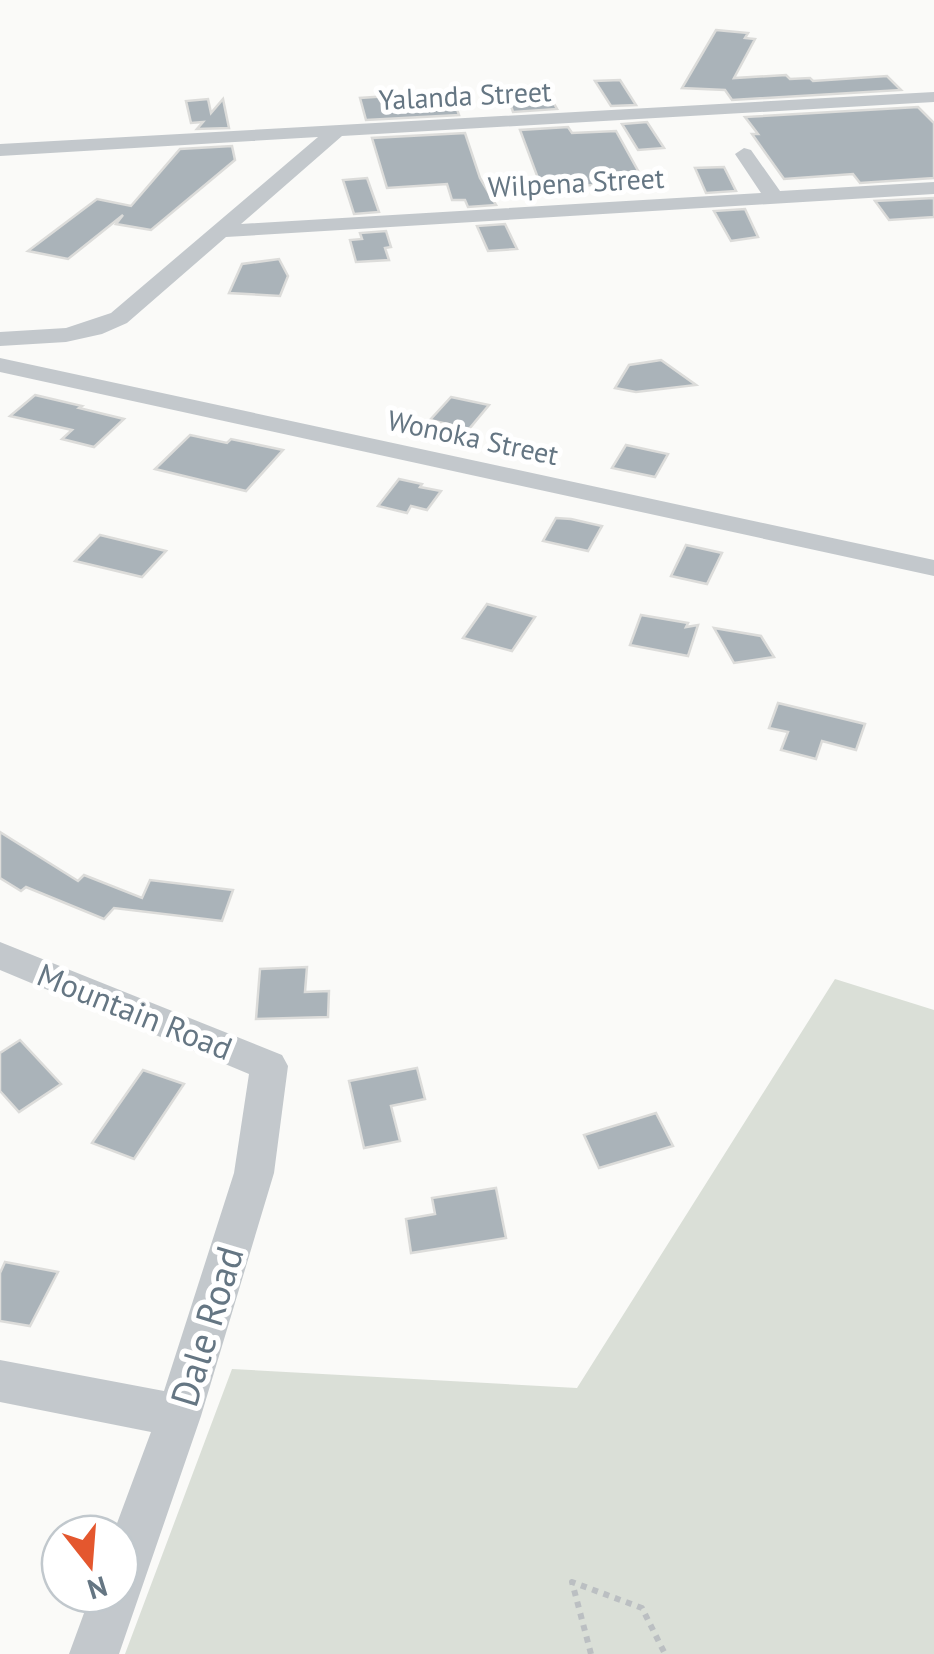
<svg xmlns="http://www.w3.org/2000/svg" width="934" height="1654" font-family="'PT Sans',sans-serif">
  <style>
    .green { fill: #dadfd7 }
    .building { fill: #aab3b9; stroke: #dcdcda; stroke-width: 2.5 }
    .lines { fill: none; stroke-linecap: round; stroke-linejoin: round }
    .path { stroke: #bbbfc2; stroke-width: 6; stroke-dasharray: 6 6; stroke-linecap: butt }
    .minor { fill: #c3c8cc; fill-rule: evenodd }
    .labels { text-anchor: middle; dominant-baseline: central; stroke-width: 10; stroke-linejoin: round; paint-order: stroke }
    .far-street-label { font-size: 28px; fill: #657683; stroke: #fff }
    .street-label { font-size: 32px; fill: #657683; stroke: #fff }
    .near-street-label { font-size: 38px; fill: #657683; stroke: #fff }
  </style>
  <rect width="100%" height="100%" fill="#fafaf8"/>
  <!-- green -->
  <polygon class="green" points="835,979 934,1010 934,1654 125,1654 232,1369 577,1388"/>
  <!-- building -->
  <g class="building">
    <polygon points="716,30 748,33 745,38 755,39 734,78 786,75 790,79 810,78 813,81 887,76 901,90 732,100 725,90 682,88"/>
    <polygon points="620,80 636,105 611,106 595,81"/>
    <polygon points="549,95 557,109 513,112 508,97"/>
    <polygon points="388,96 390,105 454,100 459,115 366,120 360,98"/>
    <polygon points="208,99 211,113 223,99 229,128 197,129 203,122 191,123 186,101"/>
    <polygon points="918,107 934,123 934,178 860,183 853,174 784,179 752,134 758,134 745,117"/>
    <polygon points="647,122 664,148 638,150 622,124"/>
    <polygon points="568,127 572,133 616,131 647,187 596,191 593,185 542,189 520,130"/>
    <polygon points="465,133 480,178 496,205 468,207 465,200 452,200 447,184 387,188 372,138"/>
    <polygon points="232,146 235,160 151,230 116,224 123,215 68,259 28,251 97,199 131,206 180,149"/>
    <polygon points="724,167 736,191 706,193 695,168"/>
    <polygon points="367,178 379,212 354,214 343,180"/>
    <polygon points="934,198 934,217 889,220 875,201"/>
    <polygon points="745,209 758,237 731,241 714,211"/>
    <polygon points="505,224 517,249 488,251 477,226"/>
    <polygon points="386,231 391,247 385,248 389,260 356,262 350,240 362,239 360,233"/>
    <polygon points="279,259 288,276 280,296 229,293 242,264"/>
    <polygon points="661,360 696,385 636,392 615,388 629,365"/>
    <polygon points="35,395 82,406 79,408 124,419 94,447 62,439 72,430 10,416"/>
    <polygon points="451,397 489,405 469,429 430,420"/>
    <polygon points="190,435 227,443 231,439 283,450 246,491 155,469"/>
    <polygon points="626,445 668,454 655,477 612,468"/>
    <polygon points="399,479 422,484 420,487 441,491 427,510 411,506 407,513 378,506"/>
    <polygon points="556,518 571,519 602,526 588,551 543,541"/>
    <polygon points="100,535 166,551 142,577 75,561"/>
    <polygon points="686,545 722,553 707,584 671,576"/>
    <polygon points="487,604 535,617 512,651 463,638"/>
    <polygon points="641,615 688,623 686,627 698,625 688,656 630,645"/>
    <polygon points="714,628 761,636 774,657 734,663"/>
    <polygon points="778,703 865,724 856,750 822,741 816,759 781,750 788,732 769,728"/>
    <polygon points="0,832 78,881 84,875 142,898 150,880 233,890 222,921 114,908 104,919 26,887 21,891 0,878"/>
    <polygon points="307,967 305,992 329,991 328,1017 256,1019 260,969"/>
    <polygon points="20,1040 61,1084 19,1112 0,1091 0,1053"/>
    <polygon points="417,1068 425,1099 391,1106 400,1141 364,1148 349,1081"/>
    <polygon points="143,1070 184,1084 134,1159 92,1143"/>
    <polygon points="656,1113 673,1146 599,1168 584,1135"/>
    <polygon points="496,1188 506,1238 411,1253 406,1219 435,1214 432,1198"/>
    <polygon points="5,1262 58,1272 30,1326 0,1321 0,1273"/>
  </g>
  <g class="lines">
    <!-- path -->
    <polyline class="path" points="591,1654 572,1582 642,1608 665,1654"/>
    <!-- minor -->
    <g class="minor">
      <polygon points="934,92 934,102 342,136 241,224 761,193 735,154 744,148 751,150 780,191 934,182 934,194 226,237 127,323 102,334 66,342 0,346 0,332 66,328 111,313 318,137 0,156 0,144"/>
      <polygon points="0,358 934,560 934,576 0,372"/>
      <polygon points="0,942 282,1055 288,1066 274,1173 201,1416 119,1654 69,1654 91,1594 120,1594 120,1534 113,1534 151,1432 0,1402 0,1360 164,1391 234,1173 249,1074 0,970"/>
    </g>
  </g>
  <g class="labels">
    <!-- far-street labels -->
    <g class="far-street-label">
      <text transform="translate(465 95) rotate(-3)">Yalanda Street</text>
      <text transform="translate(576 182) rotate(-3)">Wilpena Street</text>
      <text transform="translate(473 437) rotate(12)">Wonoka Street</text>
    </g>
    <!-- street labels -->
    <g class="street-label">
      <text transform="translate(135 1011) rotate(22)">Mountain Road</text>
    </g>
    <!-- near-street labels -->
    <g class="near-street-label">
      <text transform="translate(206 1326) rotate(-73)">Dale Road</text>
    </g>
  </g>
  <!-- north arrow -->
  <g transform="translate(90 1564) rotate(163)"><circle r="48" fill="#ffffff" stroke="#c1c8cd" stroke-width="2.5"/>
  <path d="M0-8L18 38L0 25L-18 38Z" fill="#e4572e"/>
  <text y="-15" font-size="28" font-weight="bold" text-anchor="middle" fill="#657683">N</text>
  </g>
</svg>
